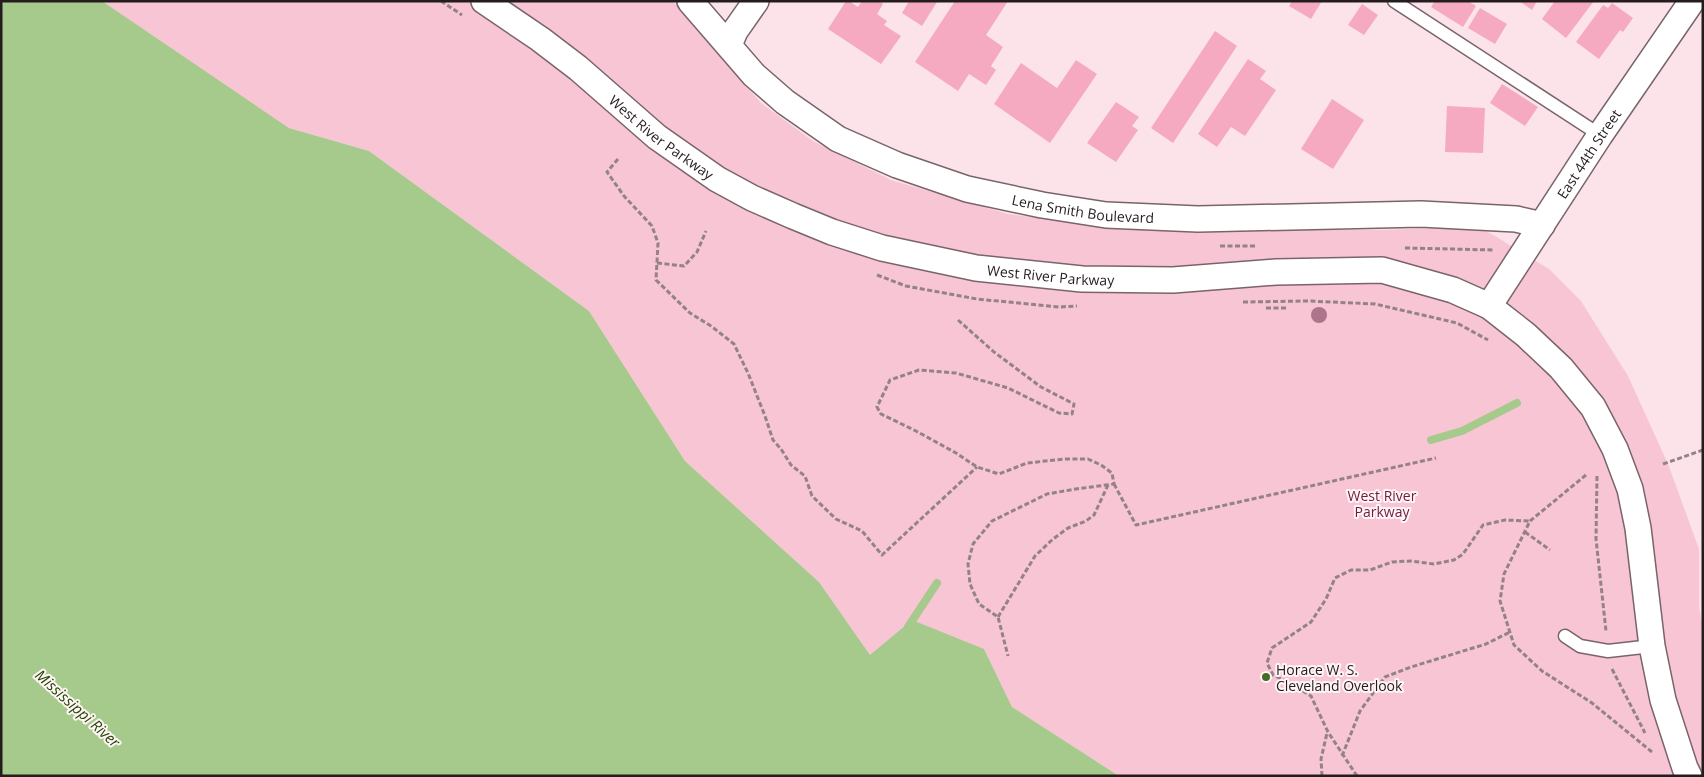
<svg xmlns="http://www.w3.org/2000/svg" width="1704" height="777" font-family="'Open Sans',sans-serif">
  <style>
    .green { fill: #f8c5d4 }
    .water { fill: #a5ca8c }
    .lines { fill: none; stroke-linecap: round; stroke-linejoin: round }
    .stream { stroke: #a5ca8c; stroke-width: 8 }
    .building { fill: #f5aac1 }
    .service-casing { stroke: #79646a; stroke-width: 15 }
    .minor-casing { stroke: #79646a; stroke-width: 28 }
    .path { stroke: #938387; stroke-width: 3; stroke-dasharray: 5 2.5; stroke-linecap: butt }
    .service { stroke: #fff; stroke-width: 12 }
    .minor { stroke: #fff; stroke-width: 25 }
    .tree { fill: #ae748b }
    .poi-dot { fill: #456b26; stroke: #fff5f7; stroke-width: 2 }
    .labels { text-anchor: middle; dominant-baseline: central; stroke-width: 4; stroke-linejoin: round; paint-order: stroke }
    .street-label { font-size: 14px; fill: #241c1e; stroke: #fff5f7 }
    .park-label { font-size: 14px; fill: #6f1a3e; stroke: #fff5f7 }
    .poi-label { font-size: 14px; fill: #241c1e; stroke: #fff5f7; text-anchor: start }
    .water-label { font-size: 15px; font-style: italic; fill: #244501; stroke: #fff5f7 }
  </style>
  <rect width="100%" height="100%" fill="#fce3ea"/>
  <!-- green -->
  <polygon class="green" points="102,1 673,1 761,103 813,141 891,180 1008,214 1129,230 1381,230 1478,227 1495,236 1549,269 1581,301 1628,376 1668,464 1699,549 1699,607 1703,629 1703,776 1119,776 1012,707 984,649 870,655 819,582 685,461 589,311 369,151 289,128"/>
  <!-- water -->
  <polygon class="water" points="1,1 102,1 289,128 369,151 589,311 685,461 819,582 870,655 912,620 984,649 1012,707 1119,776 1,776"/>
  <g class="lines">
    <!-- stream -->
    <g class="stream">
      <polyline points="1431,440 1462,431 1517,403"/>
      <polyline points="908,627 937,583"/>
    </g>
  </g>
  <!-- building -->
  <g class="building">
    <polygon points="846,1 849,1 858,7 862,1 880,1 883,4 877,14 887,21 884,25 901,36 881,64 828,29"/>
    <polygon points="909,1 936,1 937,2 922,26 902,13"/>
    <polygon points="955,1 1008,1 986,35 1003,47 991,66 996,70 986,85 969,74 958,91 915,62"/>
    <polygon points="1292,1 1322,1 1311,19 1289,6"/>
    <polygon points="1435,1 1468,1 1476,6 1463,27 1431,7"/>
    <polygon points="1519,1 1537,1 1532,10"/>
    <polygon points="1555,1 1594,1 1566,38 1542,19"/>
    <polygon points="1612,3 1633,18 1623,32 1620,30 1599,59 1576,42 1603,5 1608,8"/>
    <polygon points="1362,4 1378,15 1364,35 1348,25"/>
    <polygon points="1480,8 1507,24 1495,44 1468,28"/>
    <polygon points="1215,31 1237,46 1173,143 1151,128"/>
    <polygon points="1248,59 1266,71 1260,79 1276,90 1245,136 1231,127 1217,147 1198,134"/>
    <polygon points="1076,60 1097,74 1050,143 994,104 1021,63 1057,88"/>
    <polygon points="1502,84 1538,107 1525,126 1490,103"/>
    <polygon points="1332,99 1364,120 1333,169 1301,149"/>
    <polygon points="1116,102 1139,117 1132,126 1138,130 1116,162 1087,143"/>
    <polygon points="1447,106 1485,108 1483,153 1445,152"/>
  </g>
  <g class="lines">
    <defs>
      <g id="service">
        <polyline points="1394,1 1600,135"/>
        <polyline points="1565,636 1580,646 1608,651 1652,646"/>
      </g>
      <g id="minor">
        <path id="s1" d="M484,1L540,39L578,68L657,137L717,179L752,198L793,216L832,232L882,248L976,268L1082,279L1173,280L1276,272L1382,270L1453,290L1489,306L1526,335L1561,368L1593,407L1615,449L1630,489L1638,528L1652,646L1663,700L1685,768L1689,776"/>
        <path id="s2" d="M690,1L754,75L785,102L838,139L897,165L967,189L1042,205L1106,215L1198,219L1421,214L1516,219L1542,225"/>
        <polyline points="729,45 735,31 756,1"/>
        <path id="s3" d="M1489,306L1600,135L1692,1"/>
      </g>
    </defs>
    <!-- service casing -->
    <use href="#service" class="service-casing"/>
    <!-- minor casing -->
    <use href="#minor" class="minor-casing"/>
    <!-- path -->
    <g class="path">
      <polyline points="441,1 462,15"/>
      <polyline points="618,159 607,172 624,196 652,226 658,243 656,280 690,313 711,326 734,344 748,373 765,416 773,440 781,449 791,465 805,476 812,496 836,519 862,531 882,555 977,467"/>
      <polyline points="1220,246 1256,246"/>
      <polyline points="1405,248 1494,250"/>
      <polyline points="657,263 684,266 697,252 706,231"/>
      <polyline points="877,275 906,286 977,299 1059,307 1077,306"/>
      <polyline points="1243,302 1308,301 1375,304 1457,323 1488,340"/>
      <polyline points="1266,308 1288,308"/>
      <polyline points="958,320 994,352 1041,387 1074,404 1072,414 1059,413 1008,388 956,373 919,370 890,380 877,407 881,414 916,431 956,453 977,467 999,474 1027,463 1065,459 1088,459 1101,465 1112,473 1114,484 1076,489 1047,494 992,521 973,544 968,564 970,584 979,604 998,617 1008,656"/>
      <polyline points="1663,464 1703,450"/>
      <polyline points="1586,475 1530,521 1504,574 1500,601 1514,645 1542,671 1592,703 1652,752"/>
      <polyline points="1597,476 1596,539 1606,631"/>
      <polyline points="1114,484 1136,525 1436,458"/>
      <polyline points="1525,532 1550,550"/>
      <polyline points="998,617 1035,556 1053,539 1068,528 1086,521 1094,515 1108,485"/>
      <polyline points="1612,669 1645,733"/>
      <polyline points="1342,756 1360,711 1385,677 1411,667 1486,644 1510,632"/>
      <polyline points="1322,776 1321,759 1327,733"/>
      <polyline points="1357,776 1328,732 1311,696 1290,683 1273,675 1267,663 1272,648 1311,622 1326,599 1335,578 1351,570 1370,570 1392,562 1411,561 1434,564 1454,560 1463,554 1483,525 1505,520 1530,521"/>
    </g>
    <!-- service -->
    <use href="#service" class="service"/>
    <!-- minor -->
    <use href="#minor" class="minor"/>
  </g>
  <!-- trees -->
  <circle class="tree" cx="1319" cy="315" r="8"/>
  <!-- markers -->
  <circle class="poi-dot" cx="1266" cy="677" r="5"/>
  <g class="labels">
    <!-- street labels -->
    <g class="street-label">
      <text stroke="none"><textPath href="#s1" startOffset="224">West River Parkway</textPath></text>
      <text stroke="none"><textPath href="#s3" startOffset="182">East 44th Street</textPath></text>
      <text stroke="none"><textPath href="#s2" startOffset="460">Lena Smith Boulevard</textPath></text>
      <text stroke="none"><textPath href="#s1" startOffset="644">West River Parkway</textPath></text>
    </g>
    <!-- park labels -->
    <g class="park-label">
      <text x="1382" y="495">West River<tspan x="1382" dy="16">Parkway</tspan></text>
    </g>
    <!-- poi labels -->
    <g class="poi-label">
      <text x="1276" y="669">Horace W. S.<tspan x="1276" dy="16">Cleveland Overlook</tspan></text>
    </g>
    <!-- water labels -->
    <g class="water-label">
      <text transform="translate(78 708) rotate(42)">Mississippi River</text>
    </g>
  </g>
  <!-- border -->
  <rect width="1704" height="777" fill="none" stroke="#241c1e" stroke-width="5"/>
</svg>
